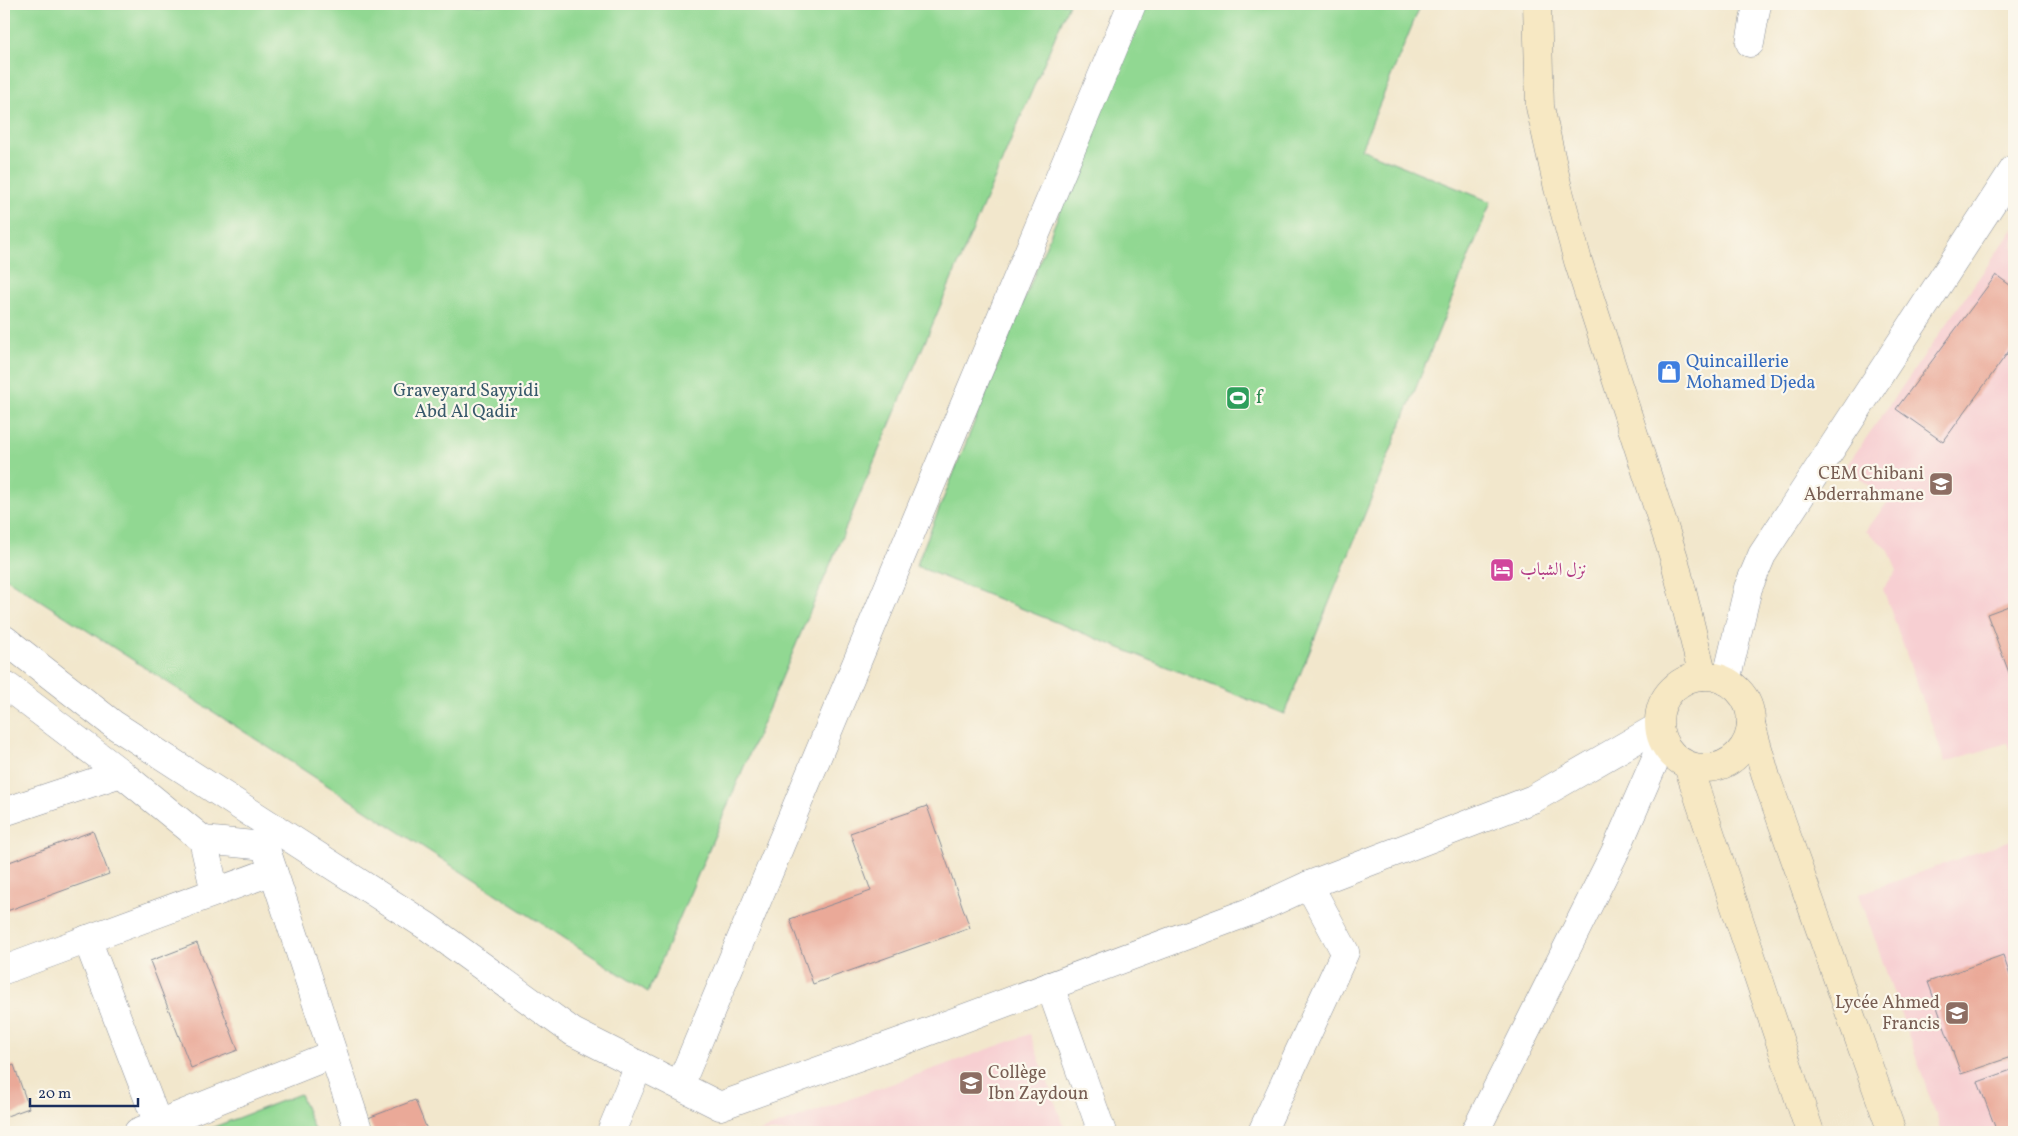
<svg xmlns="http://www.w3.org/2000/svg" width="2018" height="1136" font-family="Vollkorn,Amiri,serif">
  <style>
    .built { fill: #f7cfd2 }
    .green { fill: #91d892; stroke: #568478 }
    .building { fill: #eaa998 }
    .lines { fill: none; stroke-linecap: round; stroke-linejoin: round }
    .minor-casing { stroke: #868b95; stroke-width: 29 }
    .tertiary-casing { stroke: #868b95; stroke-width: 29 }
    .secondary-casing { stroke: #868b95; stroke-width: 29 }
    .minor { stroke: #fff; stroke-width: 28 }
    .tertiary { stroke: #fff; stroke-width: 28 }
    .secondary { stroke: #f7e8c3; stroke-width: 28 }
    .labels { text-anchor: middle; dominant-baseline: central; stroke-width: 4.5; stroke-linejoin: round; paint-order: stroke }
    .shop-label { font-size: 18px; fill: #366cbe; stroke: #fbf7ec; text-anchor: start }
    .park-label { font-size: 18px; fill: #38596b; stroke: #fbf7ec }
    .leisure-label { font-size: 18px; fill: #27864d; stroke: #fbf7ec; text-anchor: start }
    .education-label { font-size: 18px; fill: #785e54; stroke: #fbf7ec; text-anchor: end }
    .hotel-label { font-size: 18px; fill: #b23c85; stroke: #fbf7ec; text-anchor: start }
  </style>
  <rect width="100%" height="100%" fill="#fbf7ec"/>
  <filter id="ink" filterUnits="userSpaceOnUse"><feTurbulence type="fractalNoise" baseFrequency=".02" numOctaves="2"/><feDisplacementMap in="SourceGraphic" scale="10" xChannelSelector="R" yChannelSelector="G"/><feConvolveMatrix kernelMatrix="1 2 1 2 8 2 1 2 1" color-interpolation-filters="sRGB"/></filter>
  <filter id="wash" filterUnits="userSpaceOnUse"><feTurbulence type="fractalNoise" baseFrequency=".0096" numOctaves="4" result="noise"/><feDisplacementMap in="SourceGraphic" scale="20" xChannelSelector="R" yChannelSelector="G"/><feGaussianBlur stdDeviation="1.12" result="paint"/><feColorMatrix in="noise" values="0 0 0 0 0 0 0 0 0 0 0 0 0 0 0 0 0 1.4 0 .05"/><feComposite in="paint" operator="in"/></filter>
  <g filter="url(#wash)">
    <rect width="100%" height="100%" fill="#f2e7cc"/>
    <!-- built -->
    <g class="built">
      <polygon points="2014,228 2014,762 2007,743 1945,762 1883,589 1897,571 1888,549 1866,531 1889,500 1845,468"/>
      <polygon points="2014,839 2014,1132 1942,1132 1859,894"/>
      <polygon points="1030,1034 1066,1132 758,1132"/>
    </g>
    <!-- green -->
    <g class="green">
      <polygon points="4,4 1069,4 648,992 4,577"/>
      <polygon points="1144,4 1421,4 1361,149 1491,202 1284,714 916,566"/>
      <polygon points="300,1094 315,1132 201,1132"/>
    </g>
    <g id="blocks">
      <!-- building -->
      <g class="building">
        <polygon points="1996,275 2014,288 2014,344 1943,442 1896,409"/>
        <polygon points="2014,604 2014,686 1987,614"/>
        <polygon points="927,806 970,928 813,984 790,919 871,891 850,833"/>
        <polygon points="93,831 109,874 4,912 4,864"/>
        <polygon points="197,943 238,1050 191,1068 150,961"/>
        <polygon points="2003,955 2014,987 2014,1056 1961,1074 1928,982"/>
        <polygon points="14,1065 29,1108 4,1117 4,1069"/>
        <polygon points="2014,1069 2014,1132 1997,1132 1978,1082"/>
        <polygon points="415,1100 428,1132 374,1132 368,1118"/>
      </g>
    </g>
  </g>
  <g filter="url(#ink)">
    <use href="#blocks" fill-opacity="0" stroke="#868b95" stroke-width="1"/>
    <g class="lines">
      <defs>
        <g id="minor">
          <polyline points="1750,43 1757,4"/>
          <polyline points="4,639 113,724 428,927 573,1032 720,1106 911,1038 1257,909 1309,885 1533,799 1658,727"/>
          <polyline points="4,691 8,687 121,773 203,840 215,892"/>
          <polyline points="4,812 121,773"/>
          <polyline points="275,828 265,846 359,1132"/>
          <polyline points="203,840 265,846"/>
          <polyline points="87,939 158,1124"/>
          <polyline points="4,970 273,871"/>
          <polyline points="1050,986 1102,1132"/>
          <polyline points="680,1085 1132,4"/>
          <polyline points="138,1132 333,1054"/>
          <polyline points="611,1132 639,1065"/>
          <polyline points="1262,1132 1345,952 1309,885"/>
          <polyline points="1475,1132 1615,852 1663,742"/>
        </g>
        <polyline id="tertiary" points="1726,681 1748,588 1762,555 2014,169"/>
        <g id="secondary">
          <polyline points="1537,4 1540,107 1558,188 1578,261 1674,558 1703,676"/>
          <circle cx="1705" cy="722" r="46"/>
          <polyline points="1751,724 1767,780 1892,1132"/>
          <polyline points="1688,766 1810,1132"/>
        </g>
      </defs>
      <!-- minor casing -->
      <use href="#minor" class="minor-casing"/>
      <!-- tertiary casing -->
      <use href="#tertiary" class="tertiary-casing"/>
      <!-- secondary casing -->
      <use href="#secondary" class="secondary-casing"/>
      <!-- minor -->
      <use href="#minor" class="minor"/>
      <!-- tertiary -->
      <use href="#tertiary" class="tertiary"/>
      <!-- secondary -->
      <use href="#secondary" class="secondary"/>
    </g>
  </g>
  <!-- icons -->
  <defs>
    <symbol id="shop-square" viewBox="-11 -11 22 22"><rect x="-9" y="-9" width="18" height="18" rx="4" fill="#3f7fe0" stroke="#fbf7ec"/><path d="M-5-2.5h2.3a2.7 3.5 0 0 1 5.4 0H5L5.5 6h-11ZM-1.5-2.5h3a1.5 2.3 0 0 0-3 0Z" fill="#fff"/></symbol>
    <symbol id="stadium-square" viewBox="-11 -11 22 22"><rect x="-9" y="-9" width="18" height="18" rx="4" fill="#2e9e5b" stroke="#fbf7ec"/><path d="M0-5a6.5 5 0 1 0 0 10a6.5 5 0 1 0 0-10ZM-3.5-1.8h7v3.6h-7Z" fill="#fff"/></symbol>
    <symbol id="school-square" viewBox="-11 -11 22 22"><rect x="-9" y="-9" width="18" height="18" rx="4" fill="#8d6e63" stroke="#fbf7ec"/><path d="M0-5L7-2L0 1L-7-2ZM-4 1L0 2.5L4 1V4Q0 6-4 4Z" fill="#fff"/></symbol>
    <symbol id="hotel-square" viewBox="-11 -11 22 22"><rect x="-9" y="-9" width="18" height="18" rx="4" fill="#d1479c" stroke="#fbf7ec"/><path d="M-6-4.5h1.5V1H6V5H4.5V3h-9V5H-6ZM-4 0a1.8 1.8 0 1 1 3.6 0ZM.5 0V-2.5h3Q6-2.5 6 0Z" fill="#fff"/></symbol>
  </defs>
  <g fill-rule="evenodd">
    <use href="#shop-square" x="1655" y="358" width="28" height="28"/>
    <use href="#stadium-square" x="1224" y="384" width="28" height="28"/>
    <use href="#school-square" x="1927" y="470" width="28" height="28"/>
    <use href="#hotel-square" x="1488" y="556" width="28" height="28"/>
    <use href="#school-square" x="1943" y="999" width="28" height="28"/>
    <use href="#school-square" x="957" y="1069" width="28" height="28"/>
  </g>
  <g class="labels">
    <!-- shop labels -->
    <g class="shop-label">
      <text x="1686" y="362">Quincaillerie<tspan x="1686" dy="21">Mohamed Djeda</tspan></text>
    </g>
    <!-- park labels -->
    <g class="park-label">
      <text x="466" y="391">Graveyard Sayyidi<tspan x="466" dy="21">Abd Al Qadir</tspan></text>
    </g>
    <!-- leisure labels -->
    <g class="leisure-label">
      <text x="1256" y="398">f</text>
    </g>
    <!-- education labels -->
    <g class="education-label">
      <text x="1924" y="474">CEM Chibani<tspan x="1924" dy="21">Abderrahmane</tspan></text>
      <text x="1940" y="1003">Lycée Ahmed<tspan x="1940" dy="21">Francis</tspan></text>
      <text x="988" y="1073" text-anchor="start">Collège<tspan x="988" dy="21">Ibn Zaydoun</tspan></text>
    </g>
    <!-- hotel labels -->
    <g class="hotel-label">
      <text x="1520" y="570">نزل الشباب</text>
    </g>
  </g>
  <!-- margin -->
  <rect width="2018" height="1136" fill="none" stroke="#fbf7ec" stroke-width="20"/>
  <!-- scale -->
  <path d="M30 1098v8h108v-8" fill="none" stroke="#1b2f5e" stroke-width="2.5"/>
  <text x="38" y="1098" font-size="15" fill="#1b2f5e" stroke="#fbf7ec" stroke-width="4" paint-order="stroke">20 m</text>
</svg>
